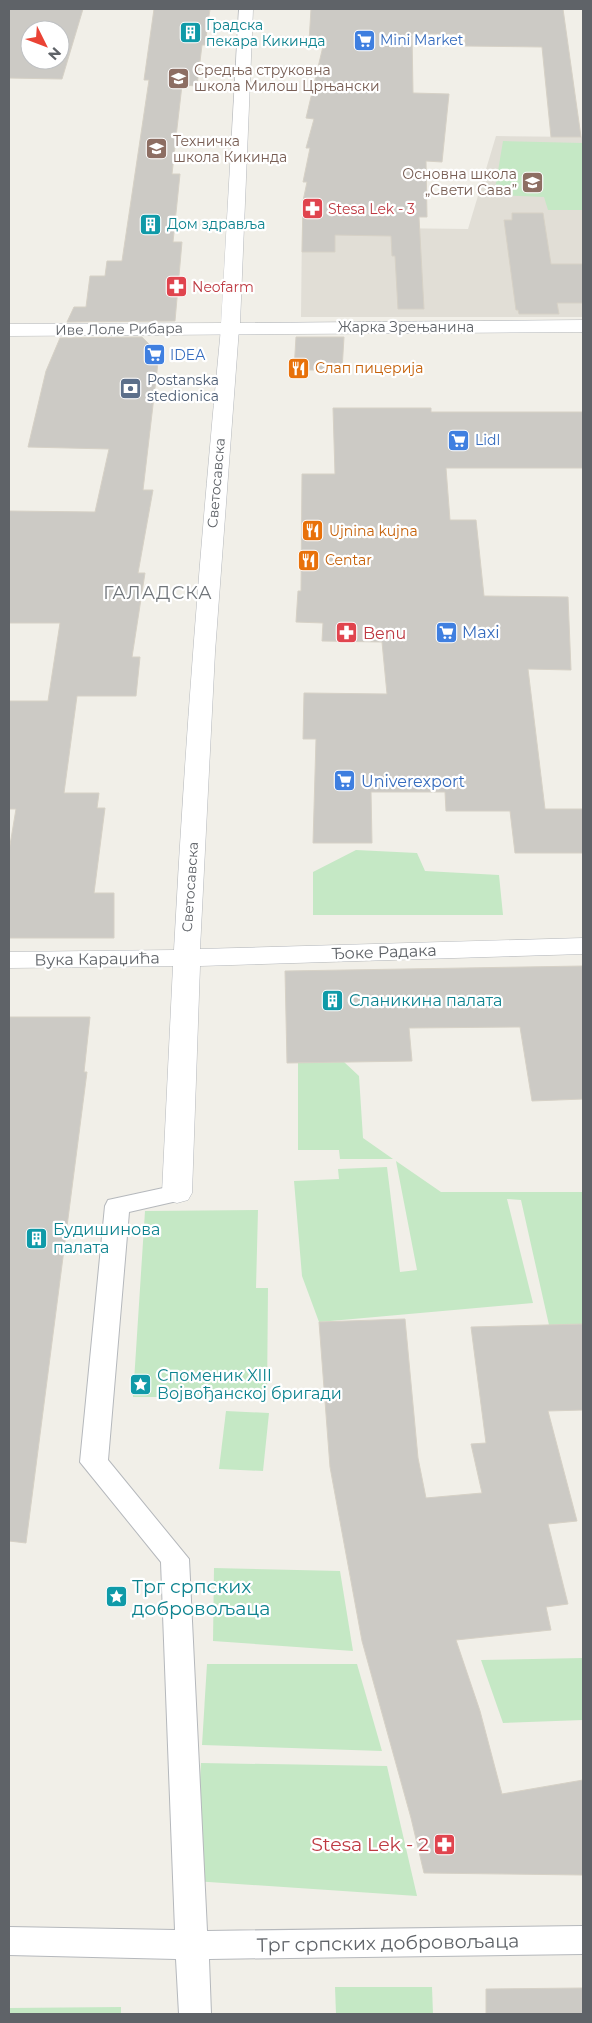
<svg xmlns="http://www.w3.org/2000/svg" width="592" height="2023" font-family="Montserrat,sans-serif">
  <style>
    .education { fill: #e1ded6 }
    .green { fill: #c5e8c5 }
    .building { fill: #cccac5; stroke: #d6d1c6; fill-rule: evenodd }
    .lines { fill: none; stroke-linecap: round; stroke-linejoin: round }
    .pedestrian-casing { stroke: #b5b8bc; stroke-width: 2 }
    .minor-casing { stroke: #b5b8bc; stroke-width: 1 }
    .tertiary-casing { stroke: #b5b8bc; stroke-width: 1 }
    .pedestrian { fill: #fff; fill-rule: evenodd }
    .minor { fill: #fff; fill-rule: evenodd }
    .tertiary { fill: #fff; fill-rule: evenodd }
    .labels { text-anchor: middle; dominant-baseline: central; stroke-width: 4.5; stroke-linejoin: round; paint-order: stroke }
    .far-culture-label { font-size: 14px; fill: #0d838f; stroke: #fff; text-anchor: start }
    .far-shop-label { font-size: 14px; fill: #366cbe; stroke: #fff; text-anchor: start }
    .far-education-label { font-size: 14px; fill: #785e54; stroke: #fff; text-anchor: start }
    .far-health-label { font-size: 14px; fill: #be3a42; stroke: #fff; text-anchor: start }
    .far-street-label { font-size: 14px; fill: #5f6368; stroke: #fff }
    .far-food-label { font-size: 14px; fill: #c56008; stroke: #fff; text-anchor: start }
    .far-service-label { font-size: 14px; fill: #4e5e75; stroke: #fff; text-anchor: start }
    .shop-label { font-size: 16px; fill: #366cbe; stroke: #fff; text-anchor: start }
    .health-label { font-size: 16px; fill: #be3a42; stroke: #fff; text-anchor: start }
    .street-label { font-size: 16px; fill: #5f6368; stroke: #fff }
    .culture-label { font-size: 16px; fill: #0d838f; stroke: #fff; text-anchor: start }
    .neighbourhood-label { font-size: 18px; letter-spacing: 1px; fill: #70757a; stroke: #fff }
    .near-culture-label { font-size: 19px; fill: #0d838f; stroke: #fff; text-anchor: start }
    .near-health-label { font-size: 19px; fill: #be3a42; stroke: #fff; text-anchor: end }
    .near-street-label { font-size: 19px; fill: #5f6368; stroke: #fff }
  </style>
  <rect width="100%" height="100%" fill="#f1efe8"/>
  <!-- education -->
  <polygon class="education" points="496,136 583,137 583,317 301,317 302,227 468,229"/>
  <!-- green -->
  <g class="green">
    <polygon points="503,141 583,143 583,210 548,210 544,197 494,195"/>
    <polygon points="356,850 417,853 425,871 499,875 503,915 313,915 313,872"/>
    <polygon points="344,1062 359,1076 363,1138 393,1159 340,1159 339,1150 298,1150 298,1063"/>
    <polygon points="396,1161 441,1192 583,1192 583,1324 549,1325 521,1200 507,1199 533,1303 319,1322 302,1276 294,1181 339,1179 338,1169 387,1167 400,1272 417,1270"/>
    <polygon points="258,1210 256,1288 268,1288 267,1397 133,1397 145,1211"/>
    <polygon points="226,1411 269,1413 263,1471 219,1469"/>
    <polygon points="214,1568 340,1571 353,1651 213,1641"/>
    <polygon points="583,1658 583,1720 503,1723 481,1660"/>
    <polygon points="207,1664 357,1664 382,1751 202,1745"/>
    <polygon points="201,1763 387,1766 417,1896 194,1881"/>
    <polygon points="335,1987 432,1987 433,2014 336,2014"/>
    <polygon points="121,2007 121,2014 9,2014 9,2008"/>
  </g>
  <!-- building -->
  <g class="building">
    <path d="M9,9H83L62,79L9,78ZM30,30H60V60H30Z"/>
    <polygon points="154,9 210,9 205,45 202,45 197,86 182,85 176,137 172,174 180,174 173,242 182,242 175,321 67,322 74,307 86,307 90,276 105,276 107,261 122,261 149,80 144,80"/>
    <polygon points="311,9 563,9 581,137 551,137 542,47 465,46 465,34 412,34 413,93 449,94 442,162 426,161 427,217 419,217 424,309 398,309 395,256 392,256 391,236 335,235 335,252 302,252 303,201 307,182 303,182 310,148 306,148 314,119 306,118 324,42 309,42"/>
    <polygon points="512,213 543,213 551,264 583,264 583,303 557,303 559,314 519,314 518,310 516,310 504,220 512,220"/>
    <polygon points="142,337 159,354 143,490 153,490 138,573 145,573 132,657 140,657 136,696 77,696 64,793 99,793 97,808 105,808 94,893 114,893 114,938 9,938 9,851 16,809 9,809 9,701 48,701 60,623 9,623 9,511 95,512 109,449 28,447 46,371 60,338"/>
    <polygon points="296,337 344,337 342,370 294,370"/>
    <polygon points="333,408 431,408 431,412 583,412 583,468 446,468 450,520 476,520 484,596 568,597 571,670 528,669 545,809 583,809 583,853 515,853 510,811 446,811 445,792 371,792 372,843 313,843 316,739 303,739 304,693 387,694 382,642 322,641 323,623 296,622 298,591 301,591 302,474 335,474"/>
    <polygon points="583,966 583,1099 532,1101 520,1027 409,1028 412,1061 287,1063 285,971"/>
    <polygon points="9,1017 90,1017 84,1072 87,1072 26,1543 9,1541"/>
    <polygon points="405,1319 418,1458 426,1498 482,1493 471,1444 486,1443 471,1327 583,1324 583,1410 548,1411 577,1521 548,1524 568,1604 546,1607 551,1630 456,1640 480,1711 502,1794 583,1780 583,1875 424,1873 411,1818 362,1641 330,1467 319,1322"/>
    <polygon points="583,1988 583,2014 486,2014 486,1989"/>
  </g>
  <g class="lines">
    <defs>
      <polygon id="pedestrian" points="177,1185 186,1187 189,1193 186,1199 129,1212 108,1460 189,1559 207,1931 583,1926 583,1954 209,1959 211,2014 179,2014 176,1959 9,1955 9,1927 175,1930 161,1562 80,1462 105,1206 108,1200"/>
      <path id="minor" d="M230,322L237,324L239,328L215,652L200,949L583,938V954L200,966L192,1193L188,1200L177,1203L166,1200L162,1193L173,966L9,968V952L174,950C185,742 201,535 221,328L223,324Z"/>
      <polygon id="tertiary" points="239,9 253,9 240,323 583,320 583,332 9,336 9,324 221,323"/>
    </defs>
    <!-- pedestrian casing -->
    <use href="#pedestrian" class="pedestrian-casing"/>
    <!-- minor casing -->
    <use href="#minor" class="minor-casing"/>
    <!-- tertiary casing -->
    <use href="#tertiary" class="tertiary-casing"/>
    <!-- pedestrian -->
    <use href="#pedestrian" class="pedestrian"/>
    <!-- minor -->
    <use href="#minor" class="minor"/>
    <!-- tertiary -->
    <use href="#tertiary" class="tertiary"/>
  </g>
  <!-- icons -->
  <defs>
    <symbol id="building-square" viewBox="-11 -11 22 22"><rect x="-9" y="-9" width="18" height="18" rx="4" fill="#0f9aa8" stroke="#fff"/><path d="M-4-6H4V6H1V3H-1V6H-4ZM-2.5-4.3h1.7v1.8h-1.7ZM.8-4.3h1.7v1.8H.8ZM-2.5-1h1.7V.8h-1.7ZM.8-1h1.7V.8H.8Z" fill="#fff"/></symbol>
    <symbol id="supermarket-square" viewBox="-11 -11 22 22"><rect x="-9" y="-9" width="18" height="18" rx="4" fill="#3f7fe0" stroke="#fff"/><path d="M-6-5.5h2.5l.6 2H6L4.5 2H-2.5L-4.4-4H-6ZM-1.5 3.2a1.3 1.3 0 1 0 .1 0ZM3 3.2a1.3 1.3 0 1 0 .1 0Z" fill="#fff"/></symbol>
    <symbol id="school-square" viewBox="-11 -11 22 22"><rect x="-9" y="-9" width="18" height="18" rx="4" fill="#8d6e63" stroke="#fff"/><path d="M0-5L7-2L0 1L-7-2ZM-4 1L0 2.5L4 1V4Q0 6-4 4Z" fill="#fff"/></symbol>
    <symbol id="pharmacy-square" viewBox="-11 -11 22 22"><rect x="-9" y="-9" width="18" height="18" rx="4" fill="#e0444e" stroke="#fff"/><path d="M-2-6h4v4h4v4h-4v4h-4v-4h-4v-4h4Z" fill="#fff"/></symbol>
    <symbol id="restaurant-square" viewBox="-11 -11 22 22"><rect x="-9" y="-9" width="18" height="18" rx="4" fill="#e8710a" stroke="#fff"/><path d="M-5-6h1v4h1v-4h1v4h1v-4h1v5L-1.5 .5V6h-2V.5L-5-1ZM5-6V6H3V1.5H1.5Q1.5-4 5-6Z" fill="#fff"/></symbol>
    <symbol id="bank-square" viewBox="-11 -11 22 22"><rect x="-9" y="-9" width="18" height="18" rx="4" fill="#5c6f8a" stroke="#fff"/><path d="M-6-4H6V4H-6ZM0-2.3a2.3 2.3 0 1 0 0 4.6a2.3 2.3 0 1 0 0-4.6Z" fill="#fff"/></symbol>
    <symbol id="sight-square" viewBox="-11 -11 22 22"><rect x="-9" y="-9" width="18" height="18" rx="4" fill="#0f9aa8" stroke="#fff"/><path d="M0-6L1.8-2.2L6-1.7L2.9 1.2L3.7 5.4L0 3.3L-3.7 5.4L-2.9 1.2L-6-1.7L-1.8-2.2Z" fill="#fff"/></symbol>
  </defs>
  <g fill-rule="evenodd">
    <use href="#building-square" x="178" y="20" width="25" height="25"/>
    <use href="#supermarket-square" x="352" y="28" width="25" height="25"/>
    <use href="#school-square" x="166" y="66" width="25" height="25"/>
    <use href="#school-square" x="144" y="136" width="25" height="25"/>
    <use href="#school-square" x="520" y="170" width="25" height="25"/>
    <use href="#pharmacy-square" x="300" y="196" width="25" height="25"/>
    <use href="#building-square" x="138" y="212" width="25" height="25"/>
    <use href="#pharmacy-square" x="164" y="274" width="25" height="25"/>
    <use href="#supermarket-square" x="142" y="342" width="25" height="25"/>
    <use href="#restaurant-square" x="286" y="356" width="25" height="25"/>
    <use href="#bank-square" x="118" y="376" width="25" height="25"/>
    <use href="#supermarket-square" x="446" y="428" width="25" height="25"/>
    <use href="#restaurant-square" x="300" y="518" width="25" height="25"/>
    <use href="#restaurant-square" x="296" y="548" width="25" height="25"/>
    <use href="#supermarket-square" x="434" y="620" width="25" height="25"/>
    <use href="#pharmacy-square" x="334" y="620" width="25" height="25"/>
    <use href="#supermarket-square" x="332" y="768" width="25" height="25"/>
    <use href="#building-square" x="320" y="988" width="25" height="25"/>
    <use href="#building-square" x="24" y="1226" width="25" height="25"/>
    <use href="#sight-square" x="128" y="1372" width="25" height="25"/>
    <use href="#sight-square" x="104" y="1584" width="25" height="25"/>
    <use href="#pharmacy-square" x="432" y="1832" width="25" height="25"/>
  </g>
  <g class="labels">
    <!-- far-culture labels -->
    <g class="far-culture-label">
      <text x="206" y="25">Градска<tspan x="206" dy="16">пекара Кикинда</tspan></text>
      <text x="167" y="224">Дом здравља</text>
    </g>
    <!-- far-shop labels -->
    <g class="far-shop-label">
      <text x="380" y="40">Mini Market</text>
      <text x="170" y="355">IDEA</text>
      <text x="475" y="440">Lidl</text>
    </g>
    <!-- far-education labels -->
    <g class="far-education-label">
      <text x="194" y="70">Средња струковна<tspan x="194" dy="16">школа Милош Црњански</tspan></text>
      <text x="173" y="141">Техничка<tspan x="173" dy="16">школа Кикинда</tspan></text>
      <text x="517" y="174" text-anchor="end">Основна школа<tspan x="517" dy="16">„Свети Сава”</tspan></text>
    </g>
    <!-- far-health labels -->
    <g class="far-health-label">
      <text x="328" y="209">Stesa Lek - 3</text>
      <text x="192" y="287">Neofarm</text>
    </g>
    <!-- far-street labels -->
    <g class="far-street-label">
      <text x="406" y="327">Жарка Зрењанина</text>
      <text transform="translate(119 329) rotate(-1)">Иве Лоле Рибара</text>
      <text transform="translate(216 483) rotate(-85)">Светосавска</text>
      <text transform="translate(190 887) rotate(-86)">Светосавска</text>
    </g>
    <!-- far-food labels -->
    <g class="far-food-label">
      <text x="315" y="368">Слап пицерија</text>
      <text x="329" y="531">Ujnina kujna</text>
      <text x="325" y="560">Centar</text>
    </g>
    <!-- far-service labels -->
    <g class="far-service-label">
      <text x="147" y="380">Postanska<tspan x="147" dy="16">stedionica</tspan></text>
    </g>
    <!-- shop labels -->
    <g class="shop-label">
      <text x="462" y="632">Maxi</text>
      <text x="361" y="781">Univerexport</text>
    </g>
    <!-- health labels -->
    <g class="health-label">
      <text x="363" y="633">Benu</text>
    </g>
    <!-- street labels -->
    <g class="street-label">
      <text transform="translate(384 952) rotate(-2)">Ђоке Радака</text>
      <text transform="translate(97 959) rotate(-1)">Вука Караџића</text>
    </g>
    <!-- culture labels -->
    <g class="culture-label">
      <text x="349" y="1000">Сланикина палата</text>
      <text x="53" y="1229">Будишинова<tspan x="53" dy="18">палата</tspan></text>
      <text x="157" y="1375">Споменик XIII<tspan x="157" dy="18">Војвођанској бригади</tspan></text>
    </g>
    <!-- neighbourhood labels -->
    <g class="neighbourhood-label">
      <text x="158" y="593">ГАЛАДСКА</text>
    </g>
    <!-- near-culture labels -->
    <g class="near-culture-label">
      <text x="132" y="1586">Трг српских<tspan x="132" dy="22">добровољаца</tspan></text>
    </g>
    <!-- near-health labels -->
    <g class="near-health-label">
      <text x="429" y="1844">Stesa Lek - 2</text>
    </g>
    <!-- near-street labels -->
    <g class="near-street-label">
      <text transform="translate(388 1943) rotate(-1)">Трг српских добровољаца</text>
    </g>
  </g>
  <!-- border -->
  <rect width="592" height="2023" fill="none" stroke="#5f6368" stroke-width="20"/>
  <!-- north arrow -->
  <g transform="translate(45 45) rotate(132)"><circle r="24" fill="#ffffff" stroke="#bfc1c3"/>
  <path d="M0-4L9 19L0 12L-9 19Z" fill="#ea4335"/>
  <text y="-8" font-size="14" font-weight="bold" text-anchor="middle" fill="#5f6368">N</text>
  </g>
</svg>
